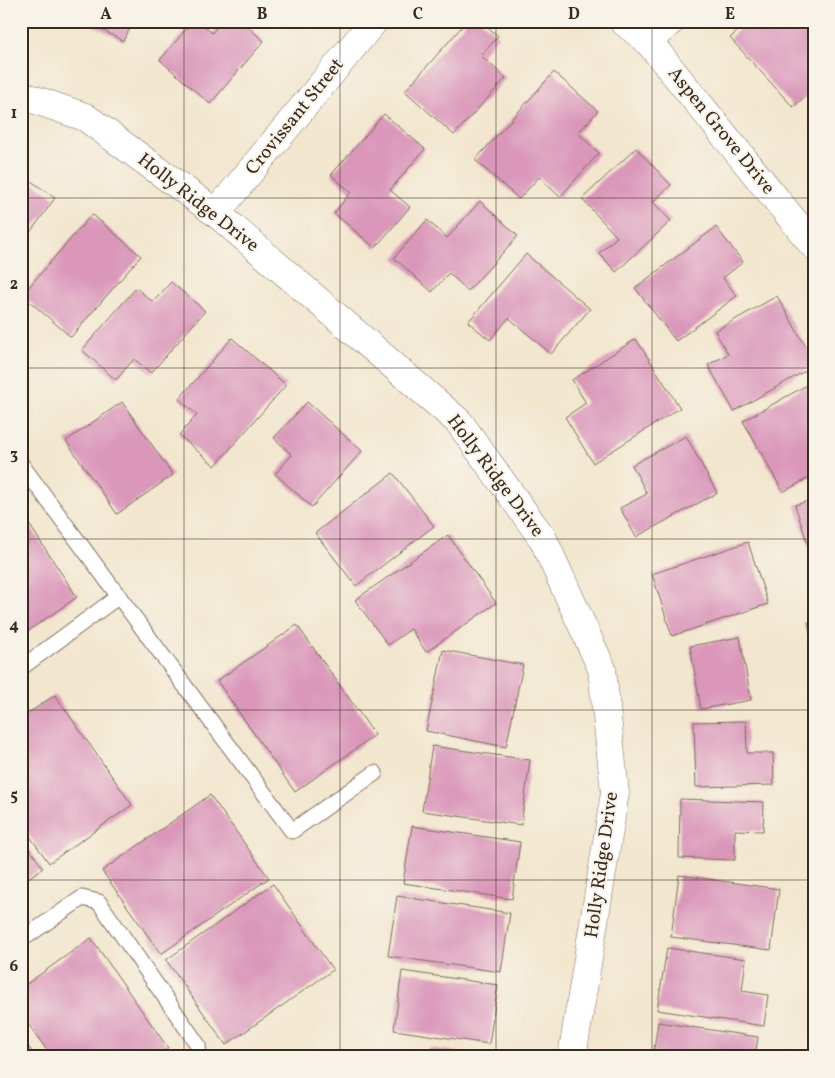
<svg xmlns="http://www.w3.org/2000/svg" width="835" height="1078" font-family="Vollkorn,serif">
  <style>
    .building { fill: #da97ba }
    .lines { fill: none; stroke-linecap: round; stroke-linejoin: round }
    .lane-casing { stroke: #7b6c5c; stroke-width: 17 }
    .street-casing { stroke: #7b6c5c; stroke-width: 29 }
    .lane { stroke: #fff; stroke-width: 15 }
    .street { stroke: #fff; stroke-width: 28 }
    .grid { fill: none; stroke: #3b2a1e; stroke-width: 1; stroke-opacity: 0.55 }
    .labels { text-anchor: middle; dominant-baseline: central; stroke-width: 4; stroke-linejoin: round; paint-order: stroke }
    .street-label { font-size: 19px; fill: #3b2a1e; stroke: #f7f3e8 }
    .neatline { fill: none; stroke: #3b2a1e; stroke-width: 2 }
    .grid-label { font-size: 16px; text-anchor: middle; font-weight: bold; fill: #3b2a1e }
  </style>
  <rect width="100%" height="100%" fill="#f7f3e8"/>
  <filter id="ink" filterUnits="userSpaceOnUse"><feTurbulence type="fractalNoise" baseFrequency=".02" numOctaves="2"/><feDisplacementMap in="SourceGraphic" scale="10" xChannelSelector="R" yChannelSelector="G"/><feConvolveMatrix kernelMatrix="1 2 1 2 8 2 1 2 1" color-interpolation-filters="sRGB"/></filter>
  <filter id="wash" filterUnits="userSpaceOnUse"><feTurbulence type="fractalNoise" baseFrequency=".0096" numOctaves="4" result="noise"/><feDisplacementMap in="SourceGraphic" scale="20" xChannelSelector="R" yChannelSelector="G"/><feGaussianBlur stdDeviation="1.12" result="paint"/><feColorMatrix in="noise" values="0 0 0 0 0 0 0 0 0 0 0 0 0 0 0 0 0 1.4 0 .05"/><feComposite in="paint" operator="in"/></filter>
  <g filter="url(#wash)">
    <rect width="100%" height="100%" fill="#f2e6ce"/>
    <g id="blocks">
      <!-- building -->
      <g class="building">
        <polygon points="85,21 134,21 123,41"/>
        <polygon points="193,21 199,21 212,33 222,21 241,21 264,41 210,104 160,60"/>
        <polygon points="467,21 481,21 498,36 481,56 506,78 454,135 405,91"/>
        <polygon points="749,21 786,21 790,26 795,21 814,21 814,47 811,49 814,52 814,89 793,107 730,38"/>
        <polygon points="554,72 598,111 578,133 599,153 560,197 539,177 519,199 475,160"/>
        <polygon points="384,114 425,149 390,190 410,207 375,248 334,213 351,192 331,175"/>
        <polygon points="636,148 671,185 653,202 671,221 616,272 599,253 617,237 582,199"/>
        <polygon points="21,174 55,198 21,245"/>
        <polygon points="480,201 518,236 468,291 449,273 432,292 394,258 427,220 447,238"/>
        <polygon points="92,214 141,256 71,337 22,295"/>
        <polygon points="716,227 743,262 723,278 737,296 676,341 635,288"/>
        <polygon points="526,254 590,309 551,354 509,318 490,340 468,322"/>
        <polygon points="171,282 205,311 151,373 134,359 116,380 82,350 136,288 153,302"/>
        <polygon points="777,296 814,361 814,366 734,411 708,365 728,354 715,331"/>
        <polygon points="232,338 286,385 215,466 179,435 197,415 179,399"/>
        <polygon points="636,339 680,408 593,463 565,417 586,403 572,380"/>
        <polygon points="814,381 814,475 783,492 743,421"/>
        <polygon points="122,402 173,475 117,514 66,441"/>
        <polygon points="307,402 362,451 312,507 275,474 292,455 274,438"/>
        <polygon points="686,436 717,493 636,537 620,508 647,494 632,465"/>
        <polygon points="393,473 434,526 356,586 315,533"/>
        <polygon points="814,499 814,560 813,560 795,505"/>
        <polygon points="21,512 77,597 21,636"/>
        <polygon points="448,535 496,603 426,652 411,629 388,645 355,600"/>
        <polygon points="748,542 768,604 672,636 652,574"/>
        <polygon points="814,621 814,650 813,650 808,622"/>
        <polygon points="297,625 375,735 295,792 217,681"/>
        <polygon points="740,637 751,700 701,709 690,646"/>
        <polygon points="443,650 523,665 506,747 426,731"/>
        <polygon points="55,695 132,805 49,863 21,824 21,718"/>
        <polygon points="746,721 747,753 773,753 774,785 696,787 694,722"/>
        <polygon points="432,746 530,760 521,825 422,811"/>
        <polygon points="210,795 269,878 161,954 102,871"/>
        <polygon points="680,799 764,802 763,831 735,830 735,860 679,858"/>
        <polygon points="412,826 520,842 512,899 403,883"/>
        <polygon points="21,837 43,868 21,883"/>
        <polygon points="679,875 779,889 771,950 671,937"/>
        <polygon points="273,884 333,970 226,1045 166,960"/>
        <polygon points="397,896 510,913 501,972 388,956"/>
        <polygon points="91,938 168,1048 155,1057 52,1057 21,1014 21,988"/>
        <polygon points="667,948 746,959 742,991 768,995 764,1026 657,1010"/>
        <polygon points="402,971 498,985 489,1044 394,1030"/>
        <polygon points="658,1022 758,1037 755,1057 653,1057"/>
        <polygon points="21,1037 36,1057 21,1057"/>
        <polygon points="430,1048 481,1056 481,1057 428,1057"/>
      </g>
    </g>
  </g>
  <g filter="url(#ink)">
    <use href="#blocks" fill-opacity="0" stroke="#7b6c5c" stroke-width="1"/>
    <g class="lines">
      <defs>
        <g id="lane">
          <polyline points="21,464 292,831 375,773"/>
          <polyline points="21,668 119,596"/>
          <polyline points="21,940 82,898 99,902 198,1045 199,1057"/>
        </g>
        <g id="street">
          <polyline points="623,21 648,41 814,246"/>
          <polyline points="648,41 671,21"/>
          <polyline points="21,95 85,117 216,213 459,422 543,539 602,669 615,793 572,1057"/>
          <polyline points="216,213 374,21"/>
        </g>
      </defs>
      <!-- lane casing -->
      <use href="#lane" class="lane-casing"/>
      <!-- street casing -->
      <use href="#street" class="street-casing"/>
      <!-- lane -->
      <use href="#lane" class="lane"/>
      <!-- street -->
      <use href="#street" class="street"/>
    </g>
  </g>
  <!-- grid -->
  <path class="grid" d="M184,21V1057M340,21V1057M496,21V1057M652,21V1057M21,198H814M21,368H814M21,539H814M21,710H814M21,880H814"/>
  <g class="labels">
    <!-- street labels -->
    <g class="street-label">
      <text transform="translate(295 117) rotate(-51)">Crovissant Street</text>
      <text transform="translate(721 131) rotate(51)">Aspen Grove Drive</text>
      <text transform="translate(198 203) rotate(38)">Holly Ridge Drive</text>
      <text transform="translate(495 476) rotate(53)">Holly Ridge Drive</text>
      <text transform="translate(602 865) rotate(-82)">Holly Ridge Drive</text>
    </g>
  </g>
  <!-- margin -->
  <rect width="835" height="1078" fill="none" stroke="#f7f3e8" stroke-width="55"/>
  <rect x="28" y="28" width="780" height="1022" class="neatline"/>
  <g class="grid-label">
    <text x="106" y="19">A</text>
    <text x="262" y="19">B</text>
    <text x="418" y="19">C</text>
    <text x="574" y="19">D</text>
    <text x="730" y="19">E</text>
    <text x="14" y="118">1</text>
    <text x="14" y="289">2</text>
    <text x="14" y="459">3</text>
    <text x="14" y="630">4</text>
    <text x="14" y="800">5</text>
    <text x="14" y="971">6</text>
  </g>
</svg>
